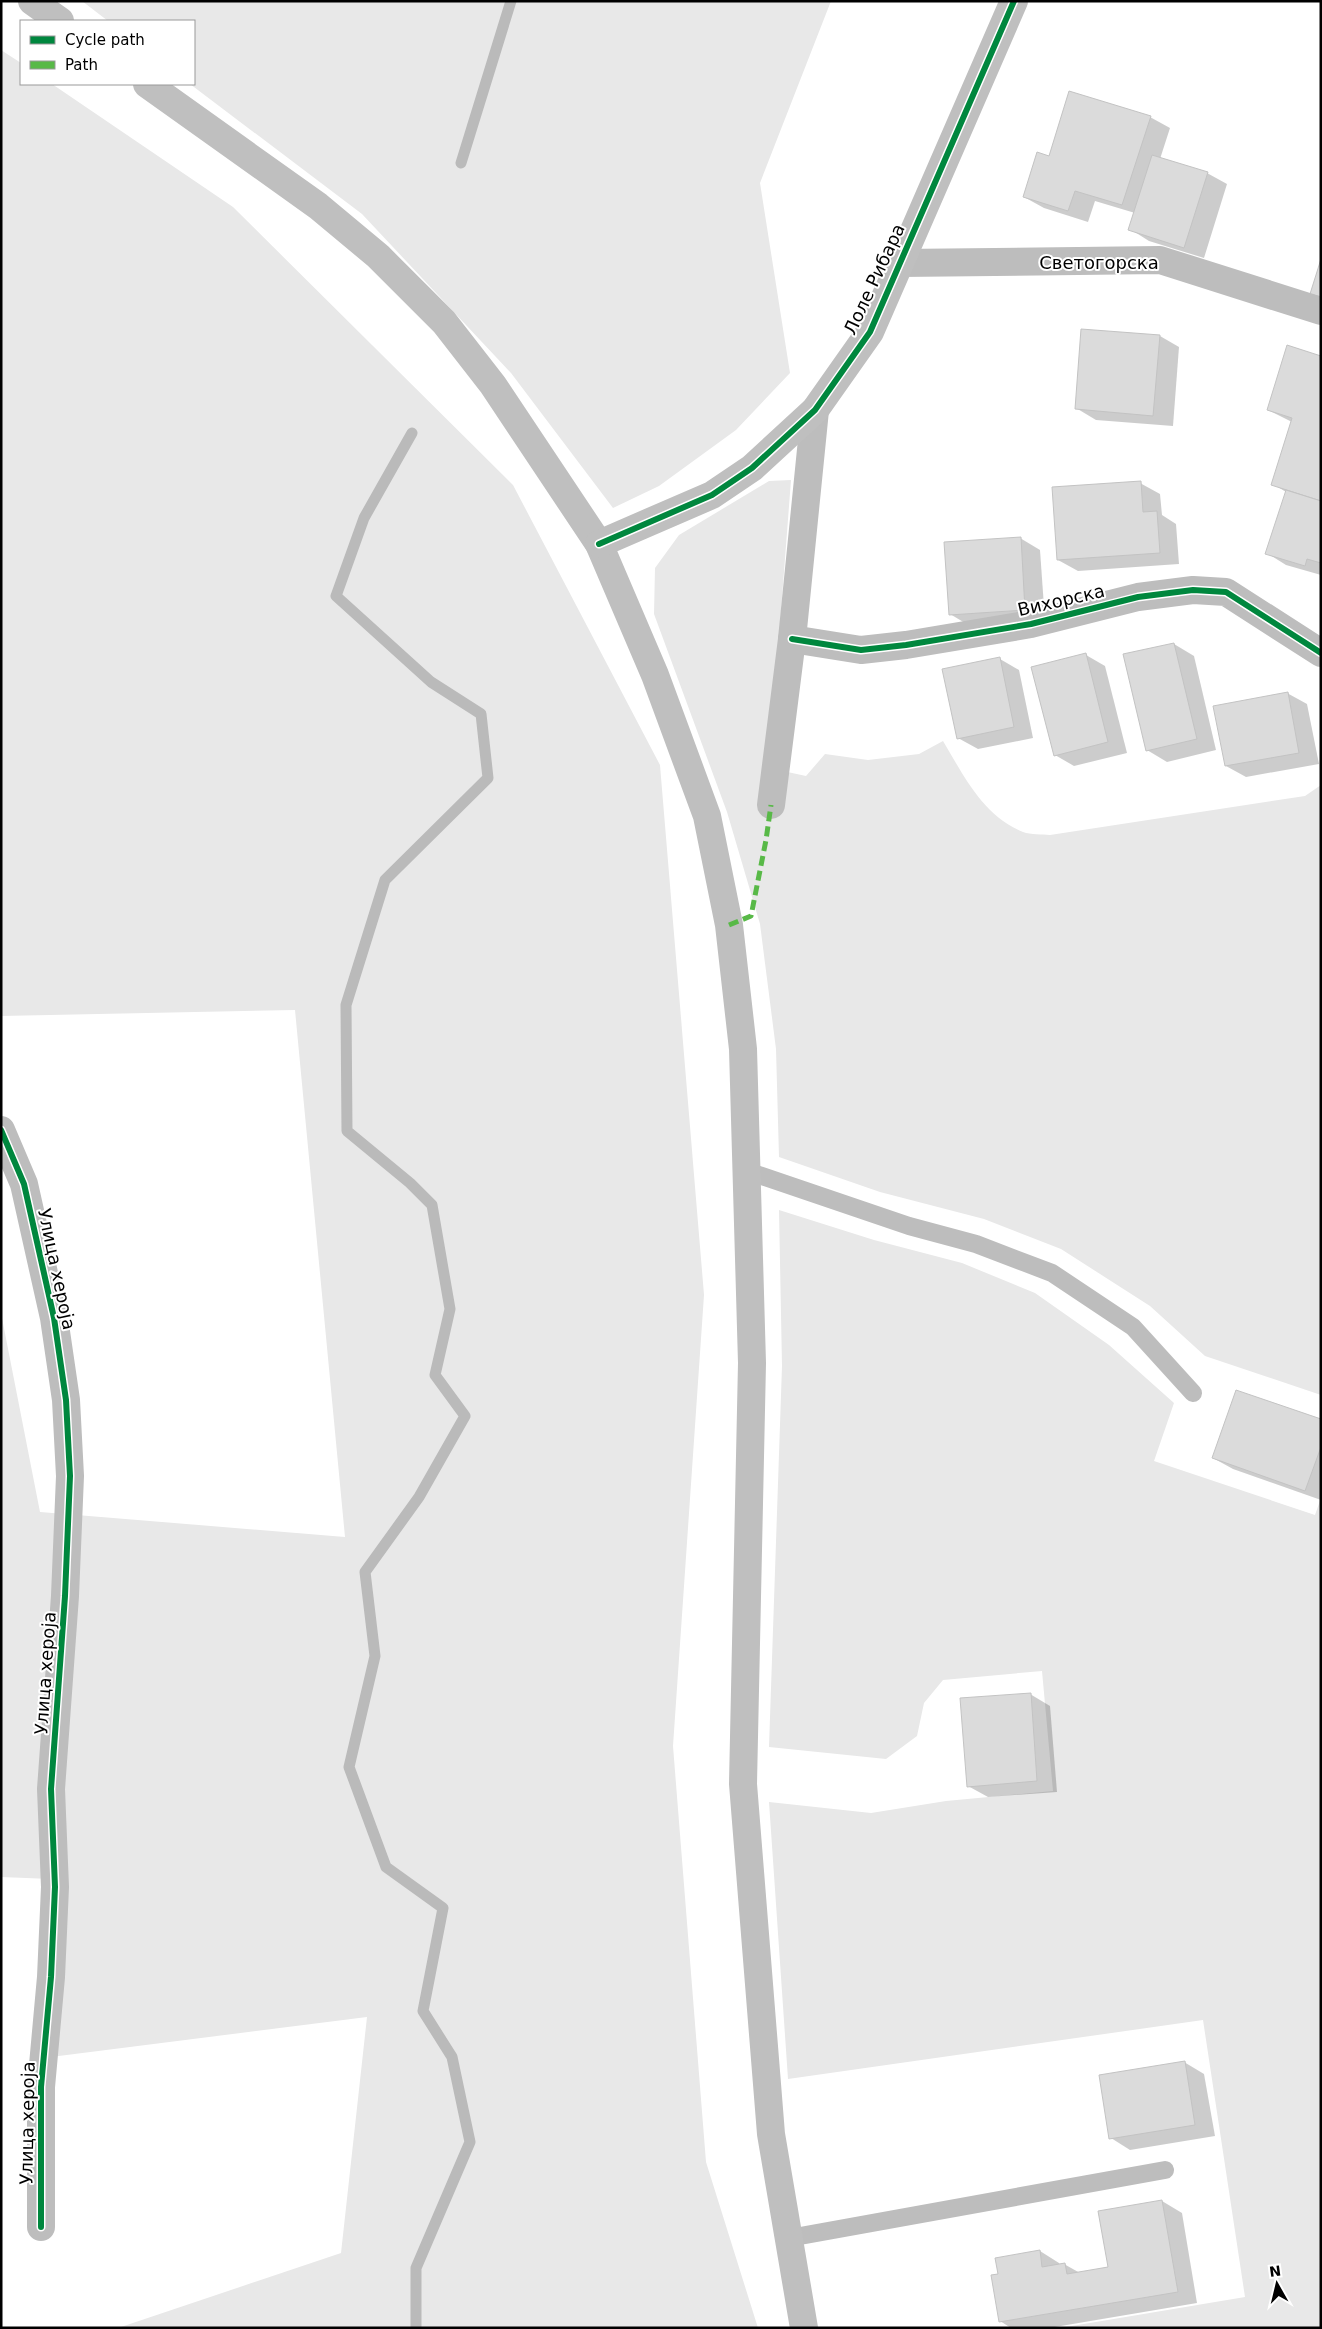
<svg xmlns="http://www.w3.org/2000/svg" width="1322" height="2329" font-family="'DejaVu Sans',sans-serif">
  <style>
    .green { fill: #e8e8e8 }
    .shadow { fill: #0003 }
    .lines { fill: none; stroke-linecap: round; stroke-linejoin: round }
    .stream { stroke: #bababa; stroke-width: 11 }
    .building { fill: #dbdbdb; stroke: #c3c3c3 }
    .lane { stroke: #bdbdbd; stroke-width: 18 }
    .street { stroke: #bdbdbd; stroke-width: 28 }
    .secondary { stroke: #bfbfbf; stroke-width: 28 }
    .quiet { stroke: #58b947; stroke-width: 5; stroke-dasharray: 10 5; stroke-linecap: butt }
    .cycleway-casing { stroke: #fff; stroke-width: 9 }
    .cycleway { stroke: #00873e; stroke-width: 6 }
    .labels { text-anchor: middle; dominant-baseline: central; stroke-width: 4; stroke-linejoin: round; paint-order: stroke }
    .street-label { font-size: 18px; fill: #000; stroke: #fff }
  </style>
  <rect width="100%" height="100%" fill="#fff"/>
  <!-- green -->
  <g class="green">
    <polygon points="82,1 831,1 760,183 790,373 736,430 659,486 613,508 511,373 362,214 190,84 194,84 194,21 108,21"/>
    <polygon points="1,50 21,63 21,84 52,84 233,207 513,485 660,765 704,1295 673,1746 706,2162 758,2328 118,2328 341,2253 367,2017 35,2059 51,1879 1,1877 1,1313 40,1512 345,1537 295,1010 1,1016"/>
    <path d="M791,480L769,768L806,776L825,754L868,760L919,754L943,741C964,776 983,816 1023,832C1031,835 1042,834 1050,835L1305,796L1321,785V1395L1205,1356L1150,1306L1061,1249L984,1219L880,1192L779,1157L776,1049L760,924L727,812L654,614L655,568L679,535L769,481Z"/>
    <polygon points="779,1210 874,1240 962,1263 1035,1293 1109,1345 1174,1403 1154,1461 1315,1515 1321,1498 1321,2328 1060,2328 1245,2297 1203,2020 788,2079 769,1802 871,1813 946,1801 1053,1791 1042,1671 943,1680 924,1703 917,1736 886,1759 769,1747 782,1366"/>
  </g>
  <!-- shadow -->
  <g class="shadow">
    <polygon points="1150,117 1170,128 1160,159 1207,173 1227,184 1204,258 1149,241 1130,229 1135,213 1095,201 1088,222 1044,208 1024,197 1050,157"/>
    <polygon points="1160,336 1179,347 1173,426 1096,420 1076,408"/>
    <polygon points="1321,357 1321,575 1286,565 1267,553 1286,492 1273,484 1292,422 1268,410"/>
    <polygon points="1140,483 1160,494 1162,515 1176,524 1179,564 1078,571 1058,560"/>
    <polygon points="1020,538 1040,550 1045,621 970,626 950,614"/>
    <polygon points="1174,644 1194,656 1216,750 1167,762 1147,750 1125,655"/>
    <polygon points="1086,655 1105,666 1127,753 1074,766 1055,755"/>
    <polygon points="1000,659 1019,670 1033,738 978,749 958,738"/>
    <polygon points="1287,693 1307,704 1319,764 1246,777 1226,766"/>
    <polygon points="1321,1421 1321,1500 1233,1469 1213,1458"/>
    <polygon points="1030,1694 1050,1706 1057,1792 988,1797 968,1786"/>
    <polygon points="1184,2062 1204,2074 1215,2136 1130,2150 1111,2138"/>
    <polygon points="1162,2201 1182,2213 1197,2303 1049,2328 1011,2328 1000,2321 999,2276 1040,2251 1059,2263 1060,2265 1064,2264 1080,2273 1109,2268"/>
  </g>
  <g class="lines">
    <!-- stream -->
    <g class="stream">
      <polyline points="461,163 511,1"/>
      <polyline points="412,433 364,518 336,596 431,682 481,714 488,778 385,880 346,1005 347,1131 410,1183 432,1205 450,1309 435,1375 465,1416 419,1497 365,1572 375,1656 349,1767 386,1867 443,1908 423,2011 452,2057 470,2142 416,2268 416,2328"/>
    </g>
  </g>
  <!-- building -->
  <g class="building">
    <polygon points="1069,91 1151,116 1122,205 1075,191 1068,211 1023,197 1037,152 1049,156"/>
    <polygon points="1152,155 1208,172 1184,248 1128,230"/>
    <polygon points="1321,259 1321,297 1310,294"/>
    <polygon points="1081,329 1160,335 1153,416 1075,409"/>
    <polygon points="1287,345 1321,356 1321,501 1271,485 1292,418 1267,410"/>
    <polygon points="1141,481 1143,512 1157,511 1160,553 1057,560 1052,487"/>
    <polygon points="1286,490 1321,501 1321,563 1307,559 1305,566 1265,554"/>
    <polygon points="1021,537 1025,610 949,615 944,542"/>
    <polygon points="1174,643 1197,739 1146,751 1123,654"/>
    <polygon points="1086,653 1108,742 1054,756 1031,667"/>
    <polygon points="1000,657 1014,727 957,739 942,669"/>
    <polygon points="1288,692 1299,753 1225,766 1213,706"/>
    <polygon points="1236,1390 1321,1419 1321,1447 1305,1491 1212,1458"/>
    <polygon points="1031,1693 1037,1781 967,1787 960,1698"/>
    <polygon points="1185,2061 1195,2125 1109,2139 1099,2075"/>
    <polygon points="1162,2200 1178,2292 999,2322 991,2275 998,2274 995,2258 1040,2250 1042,2267 1065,2263 1067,2274 1108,2267 1098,2211"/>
  </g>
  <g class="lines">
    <!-- lane -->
    <g class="lane">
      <polyline points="747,1171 909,1226 976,1244 1052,1273 1133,1327 1193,1393"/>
      <polyline points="789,2238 1165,2170"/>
    </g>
    <!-- street -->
    <g class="street">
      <polyline points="900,263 1160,260 1321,311"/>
      <polyline points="792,639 861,650 906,645 1031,624 1138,597 1193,590 1226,592 1321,653"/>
      <polyline points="771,805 792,639 815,410"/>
      <polyline points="1,1130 24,1184 54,1318 66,1400 70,1476 65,1596 51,1789 55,1887 51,1977 41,2087 41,2227"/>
    </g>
    <!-- secondary -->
    <g class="secondary">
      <polyline points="32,1 60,21"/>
      <polyline points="147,84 318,206 378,256 444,322 493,385 599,544 655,675 707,816 729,925 743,1049 752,1363 743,1784 771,2134 804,2328"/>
      <polyline points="599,544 712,495 752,468 815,410 870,332 1014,1"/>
    </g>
    <!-- quiet -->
    <polyline class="quiet" points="729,925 751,916 766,840 771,805"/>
    <defs>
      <g id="cycleway">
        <polyline points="599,544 712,495 752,468 815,410 870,332 1014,1"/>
        <polyline points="792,639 861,650 906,645 1031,624 1138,597 1193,590 1226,592 1321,653"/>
        <polyline points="1,1130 24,1184 54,1318 66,1400 70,1476 65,1596 51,1789 55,1887 51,1977 41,2087 41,2227"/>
      </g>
    </defs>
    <!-- cycleway casing -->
    <use href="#cycleway" class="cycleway-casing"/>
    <!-- cycleway -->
    <use href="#cycleway" class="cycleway"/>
  </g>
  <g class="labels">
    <!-- street labels -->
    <g class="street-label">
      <text x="1099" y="262">Светогорска</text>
      <text transform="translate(874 279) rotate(-65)">Лоле Рибара</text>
      <text transform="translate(1061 600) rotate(-13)">Вихорска</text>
      <text transform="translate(57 1269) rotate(78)">Улица хероја</text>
      <text transform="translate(45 1673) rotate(-86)">Улица хероја</text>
      <text transform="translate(27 2123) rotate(-89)">Улица хероја</text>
    </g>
  </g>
  <!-- border -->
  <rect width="1322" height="2329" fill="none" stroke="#000000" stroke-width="5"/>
  <!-- legend -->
  <rect x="20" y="20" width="175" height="65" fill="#ffffff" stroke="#999999"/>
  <rect x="30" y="36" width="25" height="8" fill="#00873e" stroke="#999999"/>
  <text x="65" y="45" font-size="15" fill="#000000">Cycle path</text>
  <rect x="30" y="61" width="25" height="8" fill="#58b947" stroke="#999999"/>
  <text x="65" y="70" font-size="15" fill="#000000">Path</text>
  <!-- north arrow -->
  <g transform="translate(1277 2284) rotate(352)" stroke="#ffffff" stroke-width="4" paint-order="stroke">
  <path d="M0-4L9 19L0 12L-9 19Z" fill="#000000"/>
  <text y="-8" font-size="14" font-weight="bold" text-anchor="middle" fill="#000000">N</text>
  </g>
</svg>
